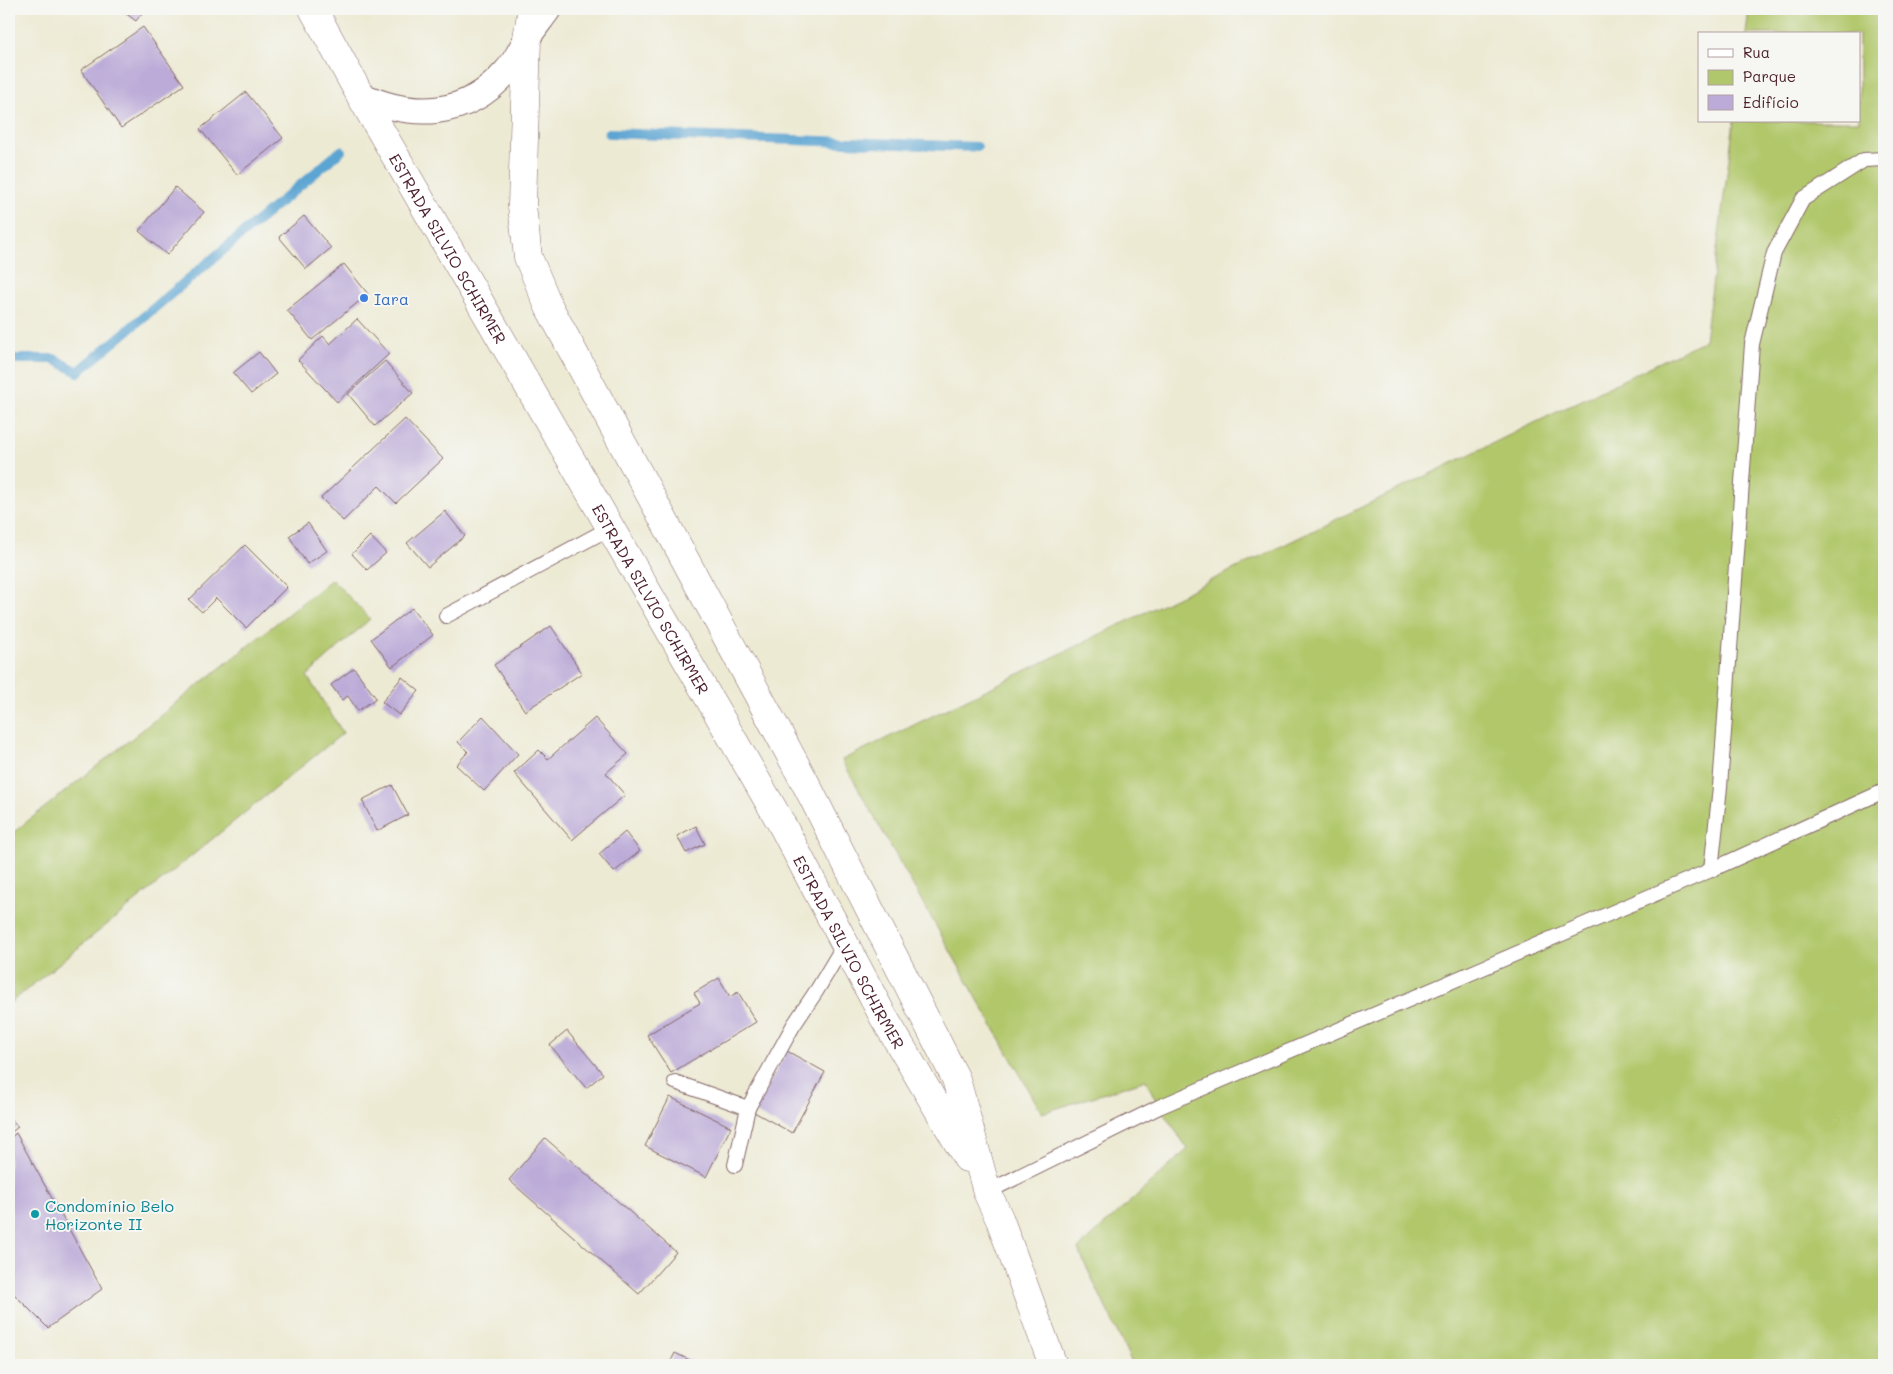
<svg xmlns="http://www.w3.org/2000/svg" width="1893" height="1374" font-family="Mali,sans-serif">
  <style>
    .green { fill: #b1c76b; stroke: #7e734b }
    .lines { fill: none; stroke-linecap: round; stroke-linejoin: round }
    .stream { stroke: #5ba4d2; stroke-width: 10 }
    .building { fill: #bcabd8 }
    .lane-casing { stroke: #836666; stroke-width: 16 }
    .street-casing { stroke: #836666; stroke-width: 28 }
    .secondary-casing { stroke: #836666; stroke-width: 29 }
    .lane { stroke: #fff; stroke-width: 14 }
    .street { stroke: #fff; stroke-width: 26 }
    .secondary { stroke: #fff; stroke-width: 28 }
    .shop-dot { fill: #3f7fe0; stroke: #f6f6f2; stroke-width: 2 }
    .culture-dot { fill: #0f9aa8; stroke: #f6f6f2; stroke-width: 2 }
    .labels { text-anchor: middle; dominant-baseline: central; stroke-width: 4; stroke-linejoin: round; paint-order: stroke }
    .street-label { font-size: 16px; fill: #4a1f2b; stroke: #f6f6f2 }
    .shop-label { font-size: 16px; fill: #366cbe; stroke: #f6f6f2; text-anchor: start }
    .culture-label { font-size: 16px; fill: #0d838f; stroke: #f6f6f2; text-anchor: start }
  </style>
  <rect width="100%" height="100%" fill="#f6f6f2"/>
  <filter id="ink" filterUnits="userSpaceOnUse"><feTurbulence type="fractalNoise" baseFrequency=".02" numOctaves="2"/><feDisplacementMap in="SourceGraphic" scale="10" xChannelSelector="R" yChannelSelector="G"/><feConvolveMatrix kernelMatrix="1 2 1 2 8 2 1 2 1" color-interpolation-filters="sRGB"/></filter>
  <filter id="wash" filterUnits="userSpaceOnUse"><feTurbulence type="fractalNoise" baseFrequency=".0096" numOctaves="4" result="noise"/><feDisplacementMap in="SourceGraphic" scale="20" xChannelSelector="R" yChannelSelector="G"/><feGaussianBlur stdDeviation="1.12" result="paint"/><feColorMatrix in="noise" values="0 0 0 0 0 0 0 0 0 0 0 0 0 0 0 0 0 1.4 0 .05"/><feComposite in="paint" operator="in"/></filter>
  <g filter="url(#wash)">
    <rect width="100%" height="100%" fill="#edead4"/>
    <!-- green -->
    <g class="green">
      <polygon points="1749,9 1884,9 1884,1365 1133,1365 1078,1249 1188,1149 1159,1107 1146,1080 1042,1113 842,760 1705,340 1734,121 1859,121 1859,34 1746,34"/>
      <polygon points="332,579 370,619 307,676 343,733 9,1004 9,836"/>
    </g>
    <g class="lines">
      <!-- stream -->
      <g class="stream">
        <polyline points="609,133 977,147"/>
        <polyline points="9,359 54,359 78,372 341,151"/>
      </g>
    </g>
    <g id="blocks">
      <!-- building -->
      <g class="building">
        <polygon points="120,9 145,9 136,21"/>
        <polygon points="143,27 184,85 121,128 81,70"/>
        <polygon points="246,92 283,138 237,175 200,129"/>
        <polygon points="175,187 204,212 167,255 139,231"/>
        <polygon points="304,216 331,248 306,269 279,237"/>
        <polygon points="344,264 368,294 312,340 287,310"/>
        <polygon points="357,319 389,354 337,402 298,360 323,336 330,344"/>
        <polygon points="259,352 276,374 251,394 233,373"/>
        <polygon points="385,361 413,393 375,426 348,394"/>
        <polygon points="405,419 443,459 396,503 379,486 343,521 321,498"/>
        <polygon points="445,511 465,536 428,567 407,543"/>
        <polygon points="308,523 327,551 307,564 289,536"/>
        <polygon points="370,536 386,553 367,570 352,554"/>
        <polygon points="245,545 287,587 246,628 216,598 202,612 189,600"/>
        <polygon points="412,608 433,635 392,667 371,639"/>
        <polygon points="551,626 582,673 525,711 494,665"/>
        <polygon points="354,668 376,698 358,711 348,696 342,700 331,685"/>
        <polygon points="402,677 419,691 399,715 382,702"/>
        <polygon points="483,716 518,754 484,791 456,765 468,752 458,742"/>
        <polygon points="595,718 628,754 606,773 625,795 572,840 514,773 539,750 548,759"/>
        <polygon points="392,785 408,815 377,831 362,800"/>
        <polygon points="696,826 705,844 686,853 677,836"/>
        <polygon points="625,832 640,851 614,872 599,854"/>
        <polygon points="719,978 730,997 738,992 756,1022 671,1073 647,1035 700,1003 694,993"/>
        <polygon points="567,1031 603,1074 586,1088 550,1045"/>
        <polygon points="787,1051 825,1072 792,1133 754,1112"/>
        <polygon points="670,1097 731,1127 706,1177 645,1146"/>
        <polygon points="9,1116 18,1127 9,1134"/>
        <polygon points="16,1133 102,1289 48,1328 9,1289 9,1139"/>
        <polygon points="545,1138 676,1252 639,1294 509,1180"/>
        <polygon points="675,1353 700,1365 669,1365"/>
      </g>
    </g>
  </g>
  <g filter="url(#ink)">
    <use href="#blocks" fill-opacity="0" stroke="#836666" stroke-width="1"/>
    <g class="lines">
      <defs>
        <g id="lane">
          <polyline points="446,616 610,528"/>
          <polyline points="1711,870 1720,787 1752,344 1774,253 1803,199 1864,160 1884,159"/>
          <polyline points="675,1082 748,1108"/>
          <polyline points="735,1165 748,1108 793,1026 817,990 845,943"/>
          <polyline points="987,1192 1159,1107 1711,870 1884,791"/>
        </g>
        <path id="street" d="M360,95C412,119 466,118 506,72C516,62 521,49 528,37C534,27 542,18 548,9"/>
        <g id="secondary">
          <path id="s1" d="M313,9L360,95L780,821L883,1016L967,1158"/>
          <polyline points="532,9 527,38 522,206 528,257 549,307 807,786 956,1079 987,1192 1000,1220 1053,1365"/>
        </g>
      </defs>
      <!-- lane casing -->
      <use href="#lane" class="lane-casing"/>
      <!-- street casing -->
      <use href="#street" class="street-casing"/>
      <!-- secondary casing -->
      <use href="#secondary" class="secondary-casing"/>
      <!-- lane -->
      <use href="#lane" class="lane"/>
      <!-- street -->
      <use href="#street" class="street"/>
      <!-- secondary -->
      <use href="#secondary" class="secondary"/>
    </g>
  </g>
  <!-- markers -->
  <circle class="shop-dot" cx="364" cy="298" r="5"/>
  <circle class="culture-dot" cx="35" cy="1214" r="5"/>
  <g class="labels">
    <!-- street labels -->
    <g class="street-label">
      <text stroke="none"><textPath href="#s1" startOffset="275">ESTRADA SILVIO SCHIRMER</textPath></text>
      <text stroke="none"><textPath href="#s1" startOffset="680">ESTRADA SILVIO SCHIRMER</textPath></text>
      <text stroke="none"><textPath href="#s1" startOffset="1085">ESTRADA SILVIO SCHIRMER</textPath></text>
    </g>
    <!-- shop labels -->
    <g class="shop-label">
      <text x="374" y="298">Iara</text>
    </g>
    <!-- culture labels -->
    <g class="culture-label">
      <text x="45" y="1205">Condomínio Belo<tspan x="45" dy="18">Horizonte II</tspan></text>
    </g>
  </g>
  <!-- margin -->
  <rect width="1893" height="1374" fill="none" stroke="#f6f6f2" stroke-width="30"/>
  <!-- legend -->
  <rect x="1698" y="32" width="162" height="90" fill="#f6f6f2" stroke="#b1a0a2"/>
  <rect x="1708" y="49" width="25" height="8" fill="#ffffff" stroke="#b1a0a2"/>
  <text x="1743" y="58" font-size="15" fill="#4a1f2b">Rua</text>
  <rect x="1708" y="70" width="25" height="15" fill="#b1c76b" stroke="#b1a0a2"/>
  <text x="1743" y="82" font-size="15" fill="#4a1f2b">Parque</text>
  <rect x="1708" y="95" width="25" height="15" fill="#bcabd8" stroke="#b1a0a2"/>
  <text x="1743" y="108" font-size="15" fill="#4a1f2b">Edifício</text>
</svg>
